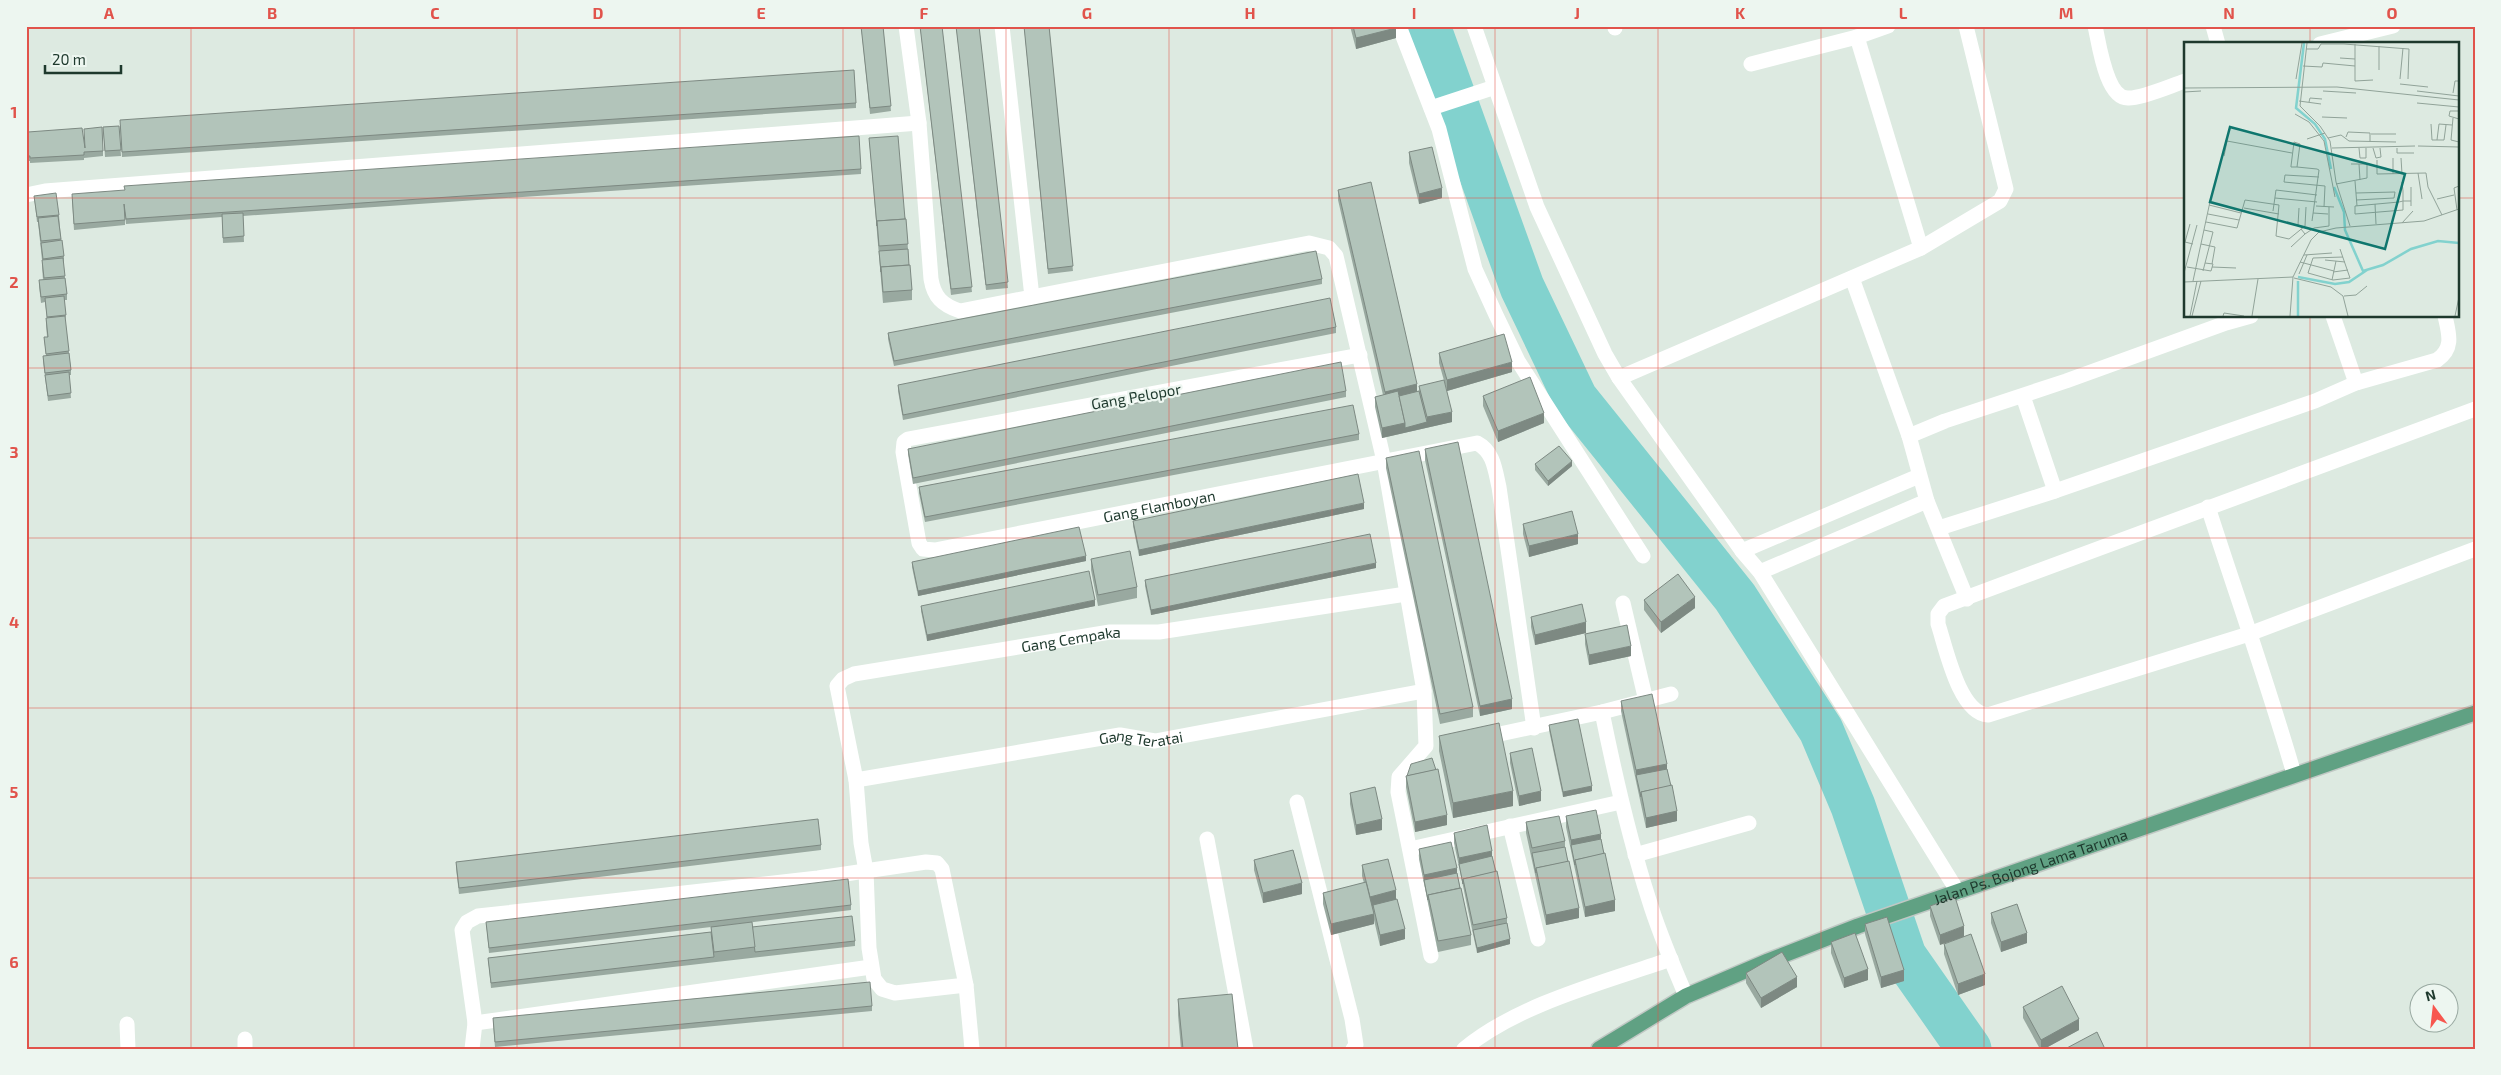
<svg xmlns="http://www.w3.org/2000/svg" width="2501" height="1075" font-family="'Exo 2',sans-serif">
  <style>
    .lines { fill: none; stroke-linecap: round; stroke-linejoin: round }
    .river { stroke: #82d2ce; stroke-width: 45 }
    .primary-casing { stroke: #c0c8c4; stroke-width: 18 }
    .street { stroke: #fff; stroke-width: 15 }
    .primary { stroke: #60a183; stroke-width: 15 }
    .wall { fill: #99a9a0 }
    .shaded-wall { fill: #7d8982 }
    .building { fill: #b2c4ba; stroke: #7d8982 }
    .grid { fill: none; stroke: #e1534b; stroke-width: 1; stroke-opacity: 0.55 }
    .labels { text-anchor: middle; dominant-baseline: central; stroke-width: 4.5; stroke-linejoin: round; paint-order: stroke }
    .street-label { font-size: 15px; fill: #1e392d; stroke: #edf6f0 }
    .inset-river { fill: none; stroke: #82d2ce; stroke-width: 2.5 }
    .inset-road { fill: none; stroke: #91a399; stroke-width: 1 }
    .view { fill: #0f766e; fill-opacity: 0.15; stroke: #0f766e; stroke-width: 2.5 }
    .inset-edge { fill: none; stroke: #1e392d; stroke-width: 2.5 }
    .neatline { fill: none; stroke: #e1534b; stroke-width: 2 }
    .grid-label { font-size: 16px; text-anchor: middle; font-weight: bold; fill: #e1534b }
  </style>
  <rect width="100%" height="100%" fill="#ddeae1"/>
  <g class="lines">
    <!-- river -->
    <polyline class="river" points="1428,26 1522,287 1575,398 1735,597 1821,730 1853,806 1904,956 1969,1049"/>
    <defs>
      <g id="primary">
        <path id="s4" d="M1599,1049L1686,996L1768,961L1858,926L2475,713"/>
      </g>
    </defs>
    <!-- primary casing -->
    <use href="#primary" class="primary-casing"/>
    <!-- street -->
    <g class="street">
      <path d="M906,26L919,123L931,279C934,297 942,305 960,311L1309,243L1329,248L1336,256L1384,461L1424,691L1426,746L1399,777L1398,792L1431,956"/>
      <polyline points="1002,26 1032,297"/>
      <polyline points="1399,26 1439,129 1475,269 1496,315 1518,361 1643,556"/>
      <polyline points="1474,26 1537,207 1605,354 1619,378 1742,551 1760,572 1958,892"/>
      <polyline points="1615,26 1615,28"/>
      <path d="M2095,26C2099,43 2106,100 2129,98C2143,98 2170,86 2185,81"/>
      <polyline points="2213,26 2218,44"/>
      <polyline points="1857,37 1921,248"/>
      <polyline points="2320,44 2393,26"/>
      <polyline points="1751,64 1857,37 1888,26"/>
      <polyline points="1431,108 1495,87"/>
      <polyline points="26,195 45,191 919,123"/>
      <polyline points="1852,278 1909,436 1927,501 1967,599"/>
      <polyline points="2333,316 2356,383"/>
      <path id="s1" d="M1360,355L908,439L904,442L903,452L919,543L923,549L935,550L1477,443C1494,452 1495,470 1499,487L1534,728"/>
      <polyline points="1619,378 1921,248 2000,201 2006,189 1966,26"/>
      <polyline points="2023,396 2055,491"/>
      <path d="M2475,409L1944,606L1938,614V624C1946,648 1959,713 1988,715L2249,634L2475,549"/>
      <polyline points="1909,436 1945,421 2066,381 2226,323 2251,316"/>
      <path d="M2208,507C2237,597 2268,684 2294,774"/>
      <path d="M1939,528L2055,491L2315,401L2356,383L2437,360C2454,348 2449,334 2445,316"/>
      <polyline points="1742,551 1919,476"/>
      <polyline points="1760,572 1927,501"/>
      <polyline points="1623,603 1646,701"/>
      <path d="M1602,712C1615,776 1629,838 1649,900C1659,933 1673,965 1686,996"/>
      <polyline points="1481,738 1602,712 1671,694"/>
      <path id="s2" d="M856,780L1120,735L1155,741L1424,691"/>
      <polyline points="1297,802 1352,1019 1356,1045 1353,1049"/>
      <polyline points="1510,826 1538,939"/>
      <polyline points="1207,839 1246,1049"/>
      <polyline points="1410,849 1621,802"/>
      <polyline points="1635,855 1749,823"/>
      <path id="s3" d="M966,985L895,993L882,989L874,979L869,948L866,871L861,843L856,780L837,686L843,679L854,674L1110,632H1159L1406,594"/>
      <polyline points="475,1023 871,967"/>
      <polyline points="127,1024 128,1049"/>
      <polyline points="245,1039 245,1049"/>
      <polyline points="472,1049 475,1023 462,930 467,922 478,916 818,878 926,862 937,863 942,869 966,985 972,1049"/>
      <path d="M1464,1049C1518,1004 1605,982 1671,959"/>
    </g>
    <!-- primary -->
    <use href="#primary" class="primary"/>
  </g>
  <!-- wall -->
  <g class="wall">
    <polygon points="861,26 883,26 891,111 870,114"/>
    <polygon points="920,26 942,26 972,292 951,295"/>
    <polygon points="956,26 979,26 1008,288 986,290"/>
    <polygon points="1024,26 1049,26 1073,271 1048,274"/>
    <polygon points="1350,26 1396,26 1396,38 1356,49"/>
    <polygon points="856,103 856,108 122,157 120,125"/>
    <polygon points="119,126 121,156 105,157 103,127"/>
    <polygon points="26,135 84,144 103,151 103,156 84,158 84,160 30,163 30,161 26,161"/>
    <polygon points="869,138 906,219 909,265 912,290 912,300 883,303"/>
    <polygon points="1409,152 1442,198 1419,204 1409,163"/>
    <polygon points="861,169 861,174 243,216 244,242 223,243 222,217 126,224 125,214 125,225 74,230 72,199"/>
    <polygon points="1338,190 1417,392 1419,391 1419,386 1452,422 1382,438 1375,407 1375,397 1383,395 1338,200"/>
    <polygon points="34,196 59,215 61,240 64,256 64,262 63,262 67,294 67,300 64,300 66,315 65,320 71,370 71,375 69,375 71,398 48,401 43,361 43,356 46,356 44,337 47,337 46,324 46,318 47,318 45,302 41,303 39,286 39,280 43,280 42,266 42,260 38,222 37,222"/>
    <polygon points="1322,279 1322,284 894,366 888,339 888,333"/>
    <polygon points="1336,327 1336,333 903,420 898,391 898,385"/>
    <polygon points="1439,353 1512,372 1447,391 1439,363"/>
    <polygon points="1346,391 1346,397 913,484 908,454 908,449"/>
    <polygon points="1483,396 1544,423 1498,442 1483,406"/>
    <polygon points="1359,434 1359,440 925,522 919,493 919,487"/>
    <polygon points="1425,449 1512,709 1480,716 1425,460"/>
    <polygon points="1386,458 1473,707 1473,717 1440,724 1386,468"/>
    <polygon points="1535,464 1572,466 1548,486 1535,470"/>
    <polygon points="1364,509 1139,556 1133,526 1133,521"/>
    <polygon points="1523,524 1578,544 1529,557 1523,534"/>
    <polygon points="1091,559 1137,587 1137,598 1098,606 1091,570"/>
    <polygon points="1086,561 918,596 912,567 912,562"/>
    <polygon points="1376,568 1151,615 1145,586 1145,580"/>
    <polygon points="1644,600 1695,608 1661,633 1644,610"/>
    <polygon points="921,606 1095,606 927,641 921,611"/>
    <polygon points="1531,617 1586,633 1535,645 1531,627"/>
    <polygon points="1585,634 1631,656 1589,665 1585,644"/>
    <polygon points="1621,701 1667,769 1677,821 1646,828 1621,711"/>
    <polygon points="1549,725 1592,791 1563,797 1549,730"/>
    <polygon points="1439,736 1513,806 1453,818 1439,751"/>
    <polygon points="1510,753 1541,801 1519,806 1510,763"/>
    <polygon points="1406,776 1447,825 1415,832 1406,787"/>
    <polygon points="1350,793 1382,830 1356,835 1350,804"/>
    <polygon points="1566,816 1601,839 1615,911 1585,917 1566,827"/>
    <polygon points="1526,822 1565,841 1565,847 1579,918 1546,925 1526,833"/>
    <polygon points="1454,833 1492,856 1507,918 1507,923 1510,944 1477,953 1454,843"/>
    <polygon points="821,845 821,850 459,894 456,868 456,862"/>
    <polygon points="1419,849 1457,873 1471,935 1471,945 1438,952 1419,859"/>
    <polygon points="1254,860 1302,894 1263,903 1254,870"/>
    <polygon points="1362,865 1396,899 1405,939 1380,946 1374,920 1374,924 1331,935 1323,904 1323,893 1364,883 1362,876"/>
    <polygon points="1955,897 1940,945 1930,916 1930,906"/>
    <polygon points="851,905 851,910 721,926 752,927 855,941 855,946 491,988 488,958 711,932 711,927 489,953 486,922"/>
    <polygon points="1991,913 2027,943 2001,952 1991,923"/>
    <polygon points="1865,924 1904,981 1881,988 1865,934"/>
    <polygon points="1831,942 1868,980 1844,988 1831,953"/>
    <polygon points="1944,944 1985,985 1958,995 1944,954"/>
    <polygon points="1746,973 1797,987 1761,1008 1746,983"/>
    <polygon points="1178,999 1238,1049 1181,1049 1178,1015"/>
    <polygon points="872,1006 872,1011 495,1047 493,1023 493,1018"/>
    <polygon points="2023,1007 2079,1030 2044,1049 2040,1049 2023,1018"/>
  </g>
  <!-- shaded-wall -->
  <g class="shaded-wall">
    <polygon points="1396,28 1396,38 1356,49 1356,38"/>
    <polygon points="1442,188 1442,198 1419,204 1419,194"/>
    <polygon points="1512,362 1512,372 1447,391 1447,380"/>
    <polygon points="1417,384 1417,395 1385,402 1385,392"/>
    <polygon points="1452,412 1452,422 1382,438 1382,428 1405,423 1427,422 1427,417"/>
    <polygon points="1544,413 1544,423 1498,442 1498,431"/>
    <polygon points="1572,461 1572,466 1548,486 1548,481"/>
    <polygon points="1364,503 1364,509 1139,556 1139,550"/>
    <polygon points="1578,534 1578,544 1529,557 1529,546"/>
    <polygon points="1086,556 1086,561 918,596 918,591"/>
    <polygon points="1376,563 1376,568 1151,615 1151,610"/>
    <polygon points="1695,597 1695,608 1661,633 1661,622"/>
    <polygon points="1095,600 1095,606 927,641 927,635"/>
    <polygon points="1586,622 1586,633 1535,645 1535,635"/>
    <polygon points="1631,646 1631,656 1589,665 1589,655"/>
    <polygon points="1512,699 1512,709 1480,716 1480,706"/>
    <polygon points="1667,764 1667,774 1636,775 1636,770"/>
    <polygon points="1592,786 1592,791 1563,797 1563,792"/>
    <polygon points="1513,791 1513,806 1453,818 1453,803"/>
    <polygon points="1541,791 1541,801 1519,806 1519,796"/>
    <polygon points="1677,811 1677,821 1646,828 1646,818"/>
    <polygon points="1447,815 1447,825 1415,832 1415,822"/>
    <polygon points="1382,819 1382,830 1356,835 1356,825"/>
    <polygon points="1601,834 1601,844 1571,845 1571,840"/>
    <polygon points="1492,851 1492,862 1459,864 1459,869 1459,858"/>
    <polygon points="1457,868 1457,878 1424,880 1424,875"/>
    <polygon points="1302,883 1302,894 1263,903 1263,893"/>
    <polygon points="1396,890 1396,900 1370,907 1370,897"/>
    <polygon points="1615,900 1615,911 1585,917 1585,907"/>
    <polygon points="1579,908 1579,918 1546,925 1546,915"/>
    <polygon points="1374,914 1374,924 1331,935 1331,924"/>
    <polygon points="1964,926 1964,937 1940,945 1940,935"/>
    <polygon points="1405,929 1405,939 1380,946 1380,935"/>
    <polygon points="2027,933 2027,943 2001,952 2001,942"/>
    <polygon points="1510,939 1510,944 1477,953 1477,948"/>
    <polygon points="1868,969 1868,980 1844,988 1844,978"/>
    <polygon points="1904,970 1904,981 1881,988 1881,977"/>
    <polygon points="1985,974 1985,985 1958,995 1958,984"/>
    <polygon points="1797,977 1797,987 1761,1008 1761,998"/>
    <polygon points="2079,1019 2079,1030 2044,1049 2041,1049 2041,1040"/>
  </g>
  <!-- building -->
  <g class="building">
    <polygon points="861,26 883,26 891,106 870,108"/>
    <polygon points="920,26 942,26 972,287 951,289"/>
    <polygon points="956,26 979,26 1008,282 986,285"/>
    <polygon points="1024,26 1049,26 1073,266 1048,269"/>
    <polygon points="1353,26 1396,26 1396,28 1356,38"/>
    <polygon points="854,70 856,103 122,152 120,120"/>
    <polygon points="119,126 121,150 105,151 103,127"/>
    <polygon points="102,127 103,151 84,152 84,155 30,158 30,156 26,156 26,135 28,135 28,132 82,128 85,148 84,129"/>
    <polygon points="859,136 861,169 126,219 124,204 125,220 74,224 72,194 125,190 124,186"/>
    <polygon points="898,136 905,219 877,221 877,226 869,138"/>
    <polygon points="1432,147 1442,188 1419,194 1409,152"/>
    <polygon points="1371,182 1417,384 1385,392 1338,190"/>
    <polygon points="56,193 59,215 37,217 34,196"/>
    <polygon points="243,213 244,236 223,238 222,214"/>
    <polygon points="58,216 61,239 41,241 38,218"/>
    <polygon points="906,219 908,244 879,246 877,221"/>
    <polygon points="62,240 64,256 43,259 41,243"/>
    <polygon points="908,249 909,265 881,267 881,272 879,251"/>
    <polygon points="1316,251 1322,279 894,361 888,333"/>
    <polygon points="63,258 65,276 44,278 42,260"/>
    <polygon points="910,265 912,290 883,292 881,267"/>
    <polygon points="65,278 67,294 41,297 39,280"/>
    <polygon points="64,296 66,315 47,317 45,298"/>
    <polygon points="1330,298 1336,327 903,415 898,385"/>
    <polygon points="65,316 69,351 46,354 44,337 48,337 46,318"/>
    <polygon points="1504,334 1512,362 1447,380 1439,353"/>
    <polygon points="69,353 71,370 45,373 43,356"/>
    <polygon points="1341,362 1346,391 913,478 908,449"/>
    <polygon points="69,372 71,393 48,396 45,375"/>
    <polygon points="1530,377 1544,413 1498,431 1483,396"/>
    <polygon points="1444,380 1452,412 1427,417 1419,386"/>
    <polygon points="1398,391 1405,423 1382,428 1375,397"/>
    <polygon points="1419,391 1427,422 1405,428 1405,423 1399,396"/>
    <polygon points="1353,405 1359,434 925,517 919,487"/>
    <polygon points="1458,442 1512,699 1480,706 1425,449"/>
    <polygon points="1559,446 1572,461 1548,481 1535,464"/>
    <polygon points="1419,451 1473,707 1440,714 1386,458"/>
    <polygon points="1358,474 1364,503 1139,550 1133,521"/>
    <polygon points="1572,511 1578,534 1529,546 1523,524"/>
    <polygon points="1079,527 1086,556 918,591 912,562"/>
    <polygon points="1370,534 1376,563 1151,610 1145,580"/>
    <polygon points="1130,551 1137,587 1098,595 1091,559"/>
    <polygon points="1089,571 1095,600 927,635 921,606"/>
    <polygon points="1678,574 1695,597 1661,622 1644,600"/>
    <polygon points="1582,604 1586,622 1535,635 1531,617"/>
    <polygon points="1627,625 1631,646 1589,655 1585,634"/>
    <polygon points="1652,694 1667,764 1636,770 1621,701"/>
    <polygon points="1578,719 1592,786 1563,792 1549,725"/>
    <polygon points="1499,723 1513,791 1453,803 1439,736"/>
    <polygon points="1532,748 1541,791 1519,796 1510,753"/>
    <polygon points="1432,758 1436,770 1407,776 1411,764"/>
    <polygon points="1438,769 1447,815 1415,822 1406,776"/>
    <polygon points="1667,769 1671,786 1641,792 1641,797 1636,775"/>
    <polygon points="1672,785 1677,811 1646,818 1641,792"/>
    <polygon points="1375,787 1382,819 1356,825 1350,793"/>
    <polygon points="1596,810 1601,834 1571,840 1566,816"/>
    <polygon points="1559,816 1565,841 1532,848 1526,822"/>
    <polygon points="818,819 821,845 459,888 456,862"/>
    <polygon points="1487,825 1492,851 1459,858 1454,833"/>
    <polygon points="1601,839 1604,854 1575,860 1575,865 1571,845"/>
    <polygon points="1451,842 1457,868 1424,875 1419,849"/>
    <polygon points="1565,847 1568,862 1536,868 1536,873 1532,853"/>
    <polygon points="1293,850 1302,883 1263,893 1254,860"/>
    <polygon points="1605,853 1615,900 1585,907 1575,860"/>
    <polygon points="1492,856 1496,872 1463,879 1463,884 1459,864"/>
    <polygon points="1388,859 1396,890 1370,897 1362,865"/>
    <polygon points="1569,861 1579,908 1546,915 1536,868"/>
    <polygon points="1497,871 1507,918 1473,925 1463,879"/>
    <polygon points="1457,873 1460,888 1428,895 1428,900 1424,880"/>
    <polygon points="848,879 851,905 489,948 486,922"/>
    <polygon points="1366,882 1374,914 1331,924 1323,893"/>
    <polygon points="1461,888 1471,935 1438,941 1428,895"/>
    <polygon points="1955,897 1964,926 1940,935 1930,906"/>
    <polygon points="1397,899 1405,929 1380,935 1373,905"/>
    <polygon points="2017,904 2027,933 2001,942 1991,913"/>
    <polygon points="852,916 855,941 755,952 752,927"/>
    <polygon points="1887,917 1904,970 1881,977 1865,924"/>
    <polygon points="752,922 755,947 714,952 711,927"/>
    <polygon points="1507,923 1510,939 1477,948 1473,930"/>
    <polygon points="711,932 714,957 491,983 488,958"/>
    <polygon points="1855,933 1868,969 1844,978 1831,942"/>
    <polygon points="1971,934 1985,974 1958,984 1944,944"/>
    <polygon points="1782,952 1797,977 1761,998 1746,973"/>
    <polygon points="870,982 872,1006 495,1042 493,1018"/>
    <polygon points="2062,986 2079,1019 2041,1040 2023,1007"/>
    <polygon points="1232,994 1238,1049 1183,1049 1178,999"/>
    <polygon points="2097,1032 2105,1049 2065,1049"/>
  </g>
  <!-- grid -->
  <path class="grid" d="M191,26V1049M354,26V1049M517,26V1049M680,26V1049M843,26V1049M1006,26V1049M1169,26V1049M1332,26V1049M1495,26V1049M1658,26V1049M1821,26V1049M1984,26V1049M2147,26V1049M2310,26V44M26,198H2185M2457,198H2475M2310,316V1049M26,368H2475M26,538H2475M26,708H2475M26,878H2475"/>
  <g class="labels">
    <!-- street labels -->
    <g class="street-label">
      <text transform="translate(1136 396) rotate(-10)">Gang Pelopor</text>
      <text stroke="none"><textPath href="#s1" startOffset="815">Gang Flamboyan</textPath></text>
      <text stroke="none"><textPath href="#s3" startOffset="635">Gang Cempaka</textPath></text>
      <text stroke="none"><textPath href="#s2" startOffset="289">Gang Teratai</textPath></text>
      <text stroke="none"><textPath href="#s4" startOffset="470">Jalan Ps. Bojong Lama Taruma</textPath></text>
    </g>
  </g>
  <!-- overview -->
  <g transform="translate(2184 42)">
    <rect width="275" height="275" fill="#ddeae1"/>
    <path class="inset-river" d="M120,1L112,66L131,82L141,97L147,127M150,145L160,170L161,188L179,229L199,223L227,207L254,199L275,201M114,235L151,242L165,240L183,228M114,274V239"/>
    <path class="inset-road" d="M123,1L116,64L136,84L146,99L152,140L166,184M171,2V39L189,38M122,7H134L137,2H160L225,7L224,37M156,16L171,17M119,24L138,25L139,21L171,24M195,28V4M112,37L118,1M216,37L219,6M216,42L244,45M0,46L153,45L275,58M139,49L172,51M233,49L275,54M0,50L17,49M269,51L271,39H275M115,59L137,62M125,60L126,56L138,57M233,61L275,65M275,69H266L265,74L275,77M111,72L125,80L140,99L151,155M138,75L163,76M269,76L267,98L275,100M247,82L248,98H253L255,82L268,83M187,92H212M162,95L164,90L186,91V100M144,96L157,93L165,99L212,100M123,97L141,91M253,98H260L262,83M234,104L275,105M148,106L231,104M175,106L176,116H182V106M189,106L192,116L197,115L196,106M213,106V111H230M40,114L43,99L108,111M209,116V132M217,116L218,132M193,118V132L242,131L244,145L258,173M175,122L176,138M113,125L116,102L110,100L107,124V125H113L133,127L135,128L128,179M234,131L238,157M135,135L101,133L100,140L141,144L140,165M171,139L173,164M218,140L219,149V168L171,172V164L215,160L219,159H227M152,142L183,136V122H167M172,151L211,150L210,156L172,158M91,156L133,160M253,157L270,153M191,162L192,182M25,163L57,171M132,164L150,165M227,164V145M145,165V184M60,166L95,172M115,166L114,183L118,186M273,168L270,146L275,144M89,169L92,148L133,153M129,171L144,172M24,172L55,178M22,180L53,186L61,158L95,163L92,194L105,197L121,184L122,165M218,181L229,169M6,182L1,200L9,202M121,192L130,186L145,184M17,202L31,205L28,222M107,205L121,192L117,187M156,207L166,236L149,238L124,231L129,216L159,215M120,213L148,211M141,218L161,220M116,220L150,229M3,225L27,229L29,222L21,221M28,225L52,226M19,229L29,190L20,188M149,230L164,228M0,231L13,183M115,232L123,213M110,236L147,245L159,254L164,274M148,238L152,219M9,239L27,155M0,240L109,235L127,198L135,190L152,186L240,179L275,167M160,254L172,253L183,244M6,274L13,239M8,274L17,239M39,274L40,271L60,274M68,274L74,237M106,274L109,235M271,274L275,255"/>
    <path class="view" d="M46,85L221,132L201,207L26,160Z"/>
    <rect width="275" height="275" class="inset-edge"/>
  </g>
  <!-- border -->
  <rect width="2501" height="1075" fill="none" stroke="#edf6f0" stroke-width="55"/>
  <!-- north arrow -->
  <g transform="translate(2434 1008) rotate(345)"><circle r="24" fill="#edf6f0" stroke="#9aaaa2"/>
  <path d="M0-4L9 19L0 12L-9 19Z" fill="#f7564e"/>
  <text y="-8" font-size="14" font-weight="bold" text-anchor="middle" fill="#1e392d">N</text>
  </g>
  <!-- scale -->
  <path d="M45 65v8h76v-8" fill="none" stroke="#1e392d" stroke-width="2.5"/>
  <text x="52" y="65" font-size="15" fill="#1e392d" stroke="#edf6f0" stroke-width="4" paint-order="stroke">20 m</text>
  <rect x="28" y="28" width="2446" height="1020" class="neatline"/>
  <g class="grid-label">
    <text x="109" y="19">A</text>
    <text x="272" y="19">B</text>
    <text x="435" y="19">C</text>
    <text x="598" y="19">D</text>
    <text x="761" y="19">E</text>
    <text x="924" y="19">F</text>
    <text x="1087" y="19">G</text>
    <text x="1250" y="19">H</text>
    <text x="1414" y="19">I</text>
    <text x="1577" y="19">J</text>
    <text x="1740" y="19">K</text>
    <text x="1903" y="19">L</text>
    <text x="2066" y="19">M</text>
    <text x="2229" y="19">N</text>
    <text x="2392" y="19">O</text>
    <text x="14" y="118">1</text>
    <text x="14" y="288">2</text>
    <text x="14" y="458">3</text>
    <text x="14" y="628">4</text>
    <text x="14" y="798">5</text>
    <text x="14" y="968">6</text>
  </g>
</svg>
